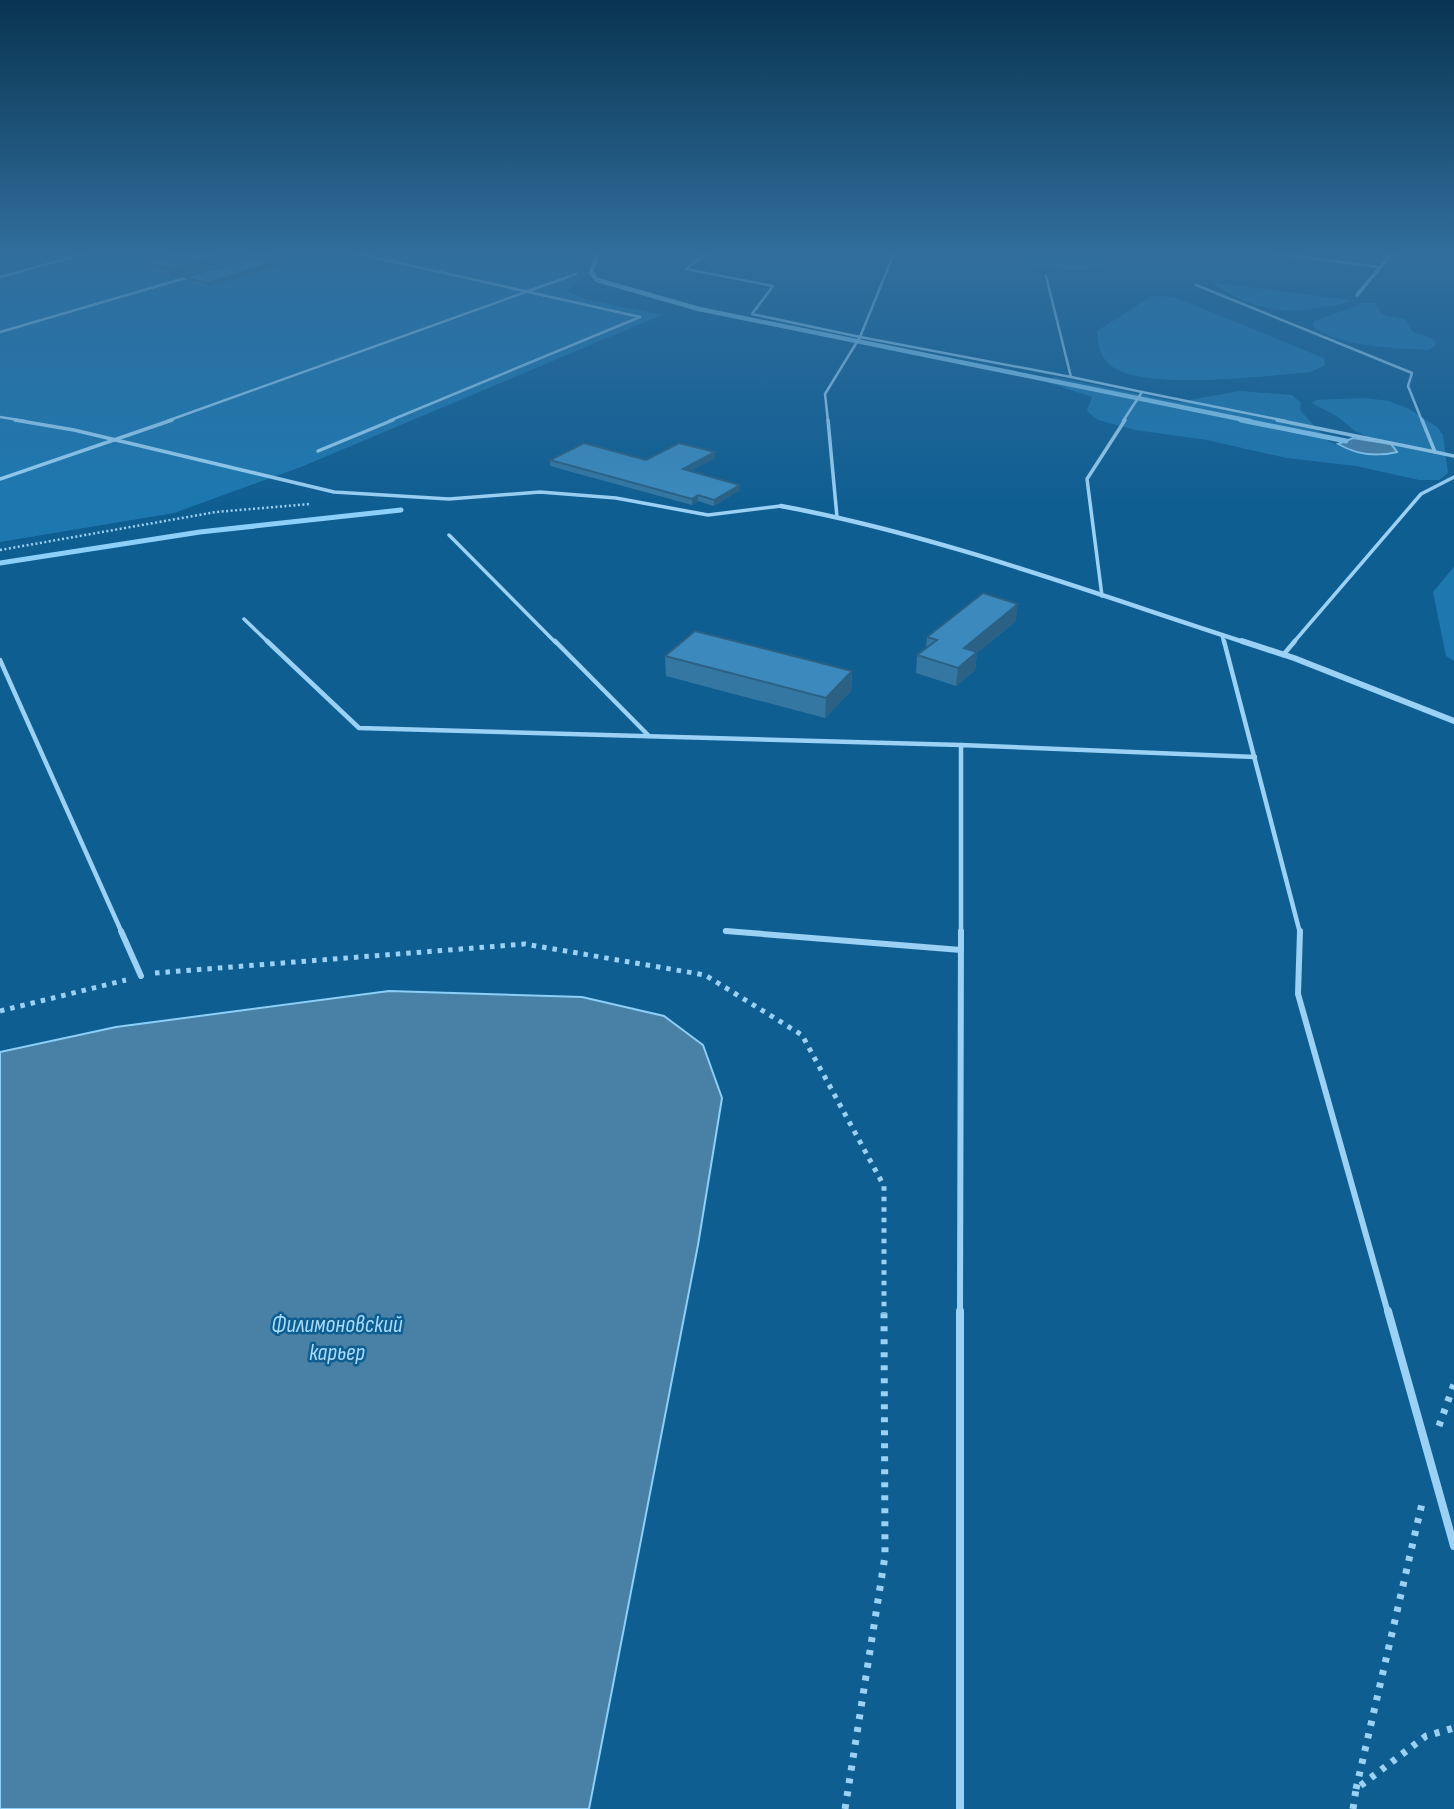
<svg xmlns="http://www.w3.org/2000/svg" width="1454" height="1809" font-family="'Sofia Sans Condensed',sans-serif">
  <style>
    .green { fill: #1d78b0 }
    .water { fill: #4880a6; stroke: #8ccff8; stroke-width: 2 }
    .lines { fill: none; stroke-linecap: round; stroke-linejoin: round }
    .stream-far1 { stroke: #8ccff8; stroke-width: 4.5 }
    .stream { stroke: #8ccff8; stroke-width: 5 }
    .path-far2 { stroke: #9bd1f4; stroke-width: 2.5; stroke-dasharray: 2 2.5; stroke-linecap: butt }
    .path-far1 { stroke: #9bd1f4; stroke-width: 5; stroke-dasharray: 4.5 6; stroke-linecap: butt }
    .path { stroke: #9bd1f4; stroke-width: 7; stroke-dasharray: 5 8; stroke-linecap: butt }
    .service-far4 { stroke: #9bd1f4; stroke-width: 2.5 }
    .service-far3 { stroke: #9bd1f4; stroke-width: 3.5 }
    .service-far2 { stroke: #9bd1f4; stroke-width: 4.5 }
    .service-far1 { stroke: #9bd1f4; stroke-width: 6 }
    .service { stroke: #9bd1f4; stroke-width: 8 }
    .minor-far2 { stroke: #9bd1f4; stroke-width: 3.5 }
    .minor-far1 { stroke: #9bd1f4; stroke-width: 4.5 }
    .minor { stroke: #9bd1f4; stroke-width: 6 }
    .wall { fill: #3477a3 }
    .shaded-wall { fill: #2a6184 }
    .building { fill: #3c8abd; stroke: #2a6184; stroke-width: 2 }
    .labels { text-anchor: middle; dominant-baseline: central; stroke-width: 5; stroke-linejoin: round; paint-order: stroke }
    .near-water-label { font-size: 24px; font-style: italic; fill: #a7dbfb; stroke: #0f5e92 }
  </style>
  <rect width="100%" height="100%" fill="#0f5e92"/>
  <!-- green -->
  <g class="green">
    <polygon points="0,251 543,251 584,265 584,275 567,291 585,299 662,315 301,467 174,513 0,542"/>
    <path d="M1069,256L1103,264V267C1086,272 1037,271 1024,261L1029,257Z"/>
    <path d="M1210,282L1350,300C1341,306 1333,305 1323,307C1278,316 1249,307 1210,282Z"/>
    <path d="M1152,296L1174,297L1324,358L1325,365L1311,372C1268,376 1149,390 1114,368C1100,359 1098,345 1097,331Z"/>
    <path d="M1363,303H1374L1382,314L1406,320L1412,331L1435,340L1436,345L1429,350C1396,348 1340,348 1313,326V322Z"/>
    <polygon points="1054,377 1178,402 1240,391 1292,395 1301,403 1300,410 1328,441 1348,450 1379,456 1397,451 1355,431 1338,417 1312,403 1316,400 1364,398 1389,401 1409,409 1437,427 1443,435 1448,473 1439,480 1419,480 1356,466 1287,458 1207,440 1135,430 1098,420 1087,411 1092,397 1044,381"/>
    <polygon points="1454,567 1454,661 1446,656 1433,592"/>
  </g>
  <!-- water -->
  <g class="water">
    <path d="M1353,438L1391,444L1397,452C1377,457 1357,455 1338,444Z"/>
    <polygon points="389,991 582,997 664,1016 703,1045 722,1098 698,1245 589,1809 0,1809 0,1052 116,1027"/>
  </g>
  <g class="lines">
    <!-- stream-far1 -->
    <polyline class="stream-far1" points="599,251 591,273 597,280 699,309 1250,421"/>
    <!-- stream -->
    <g class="stream">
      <polyline points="1241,420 1346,441"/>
      <polyline points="0,563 200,532 401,510"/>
    </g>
    <!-- path-far2 -->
    <polyline class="path-far2" points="0,550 216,512 310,504"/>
    <!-- path-far1 -->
    <g class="path-far1">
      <polyline points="155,973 525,944 705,975 802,1035 884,1186 884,1313"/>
      <polyline points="0,1011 126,980"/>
    </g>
    <!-- path -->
    <g class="path">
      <polyline points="1439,1426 1454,1384"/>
      <polyline points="1356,1789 1423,1499"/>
      <polyline points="845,1809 885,1556 884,1311"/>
      <polyline points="1353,1809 1356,1789 1426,1736 1454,1728"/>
    </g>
    <!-- service-far4 -->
    <g class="service-far4">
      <polyline points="346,251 640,317"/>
      <polyline points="709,251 686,269 773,286 752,314 860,337 895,251"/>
      <polyline points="1258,251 1378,267"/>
      <polyline points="255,258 277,251"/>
      <polyline points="1046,276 1071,377 1142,392 1123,421"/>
      <polyline points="0,277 94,251"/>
      <polyline points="1196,285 1412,373 1408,386 1422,421"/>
      <polyline points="0,332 192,276"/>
      <polyline points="1142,392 1286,421"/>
      <polyline points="0,417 25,421"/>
      <polyline points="167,421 576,274"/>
      <polyline points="389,421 640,317"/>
      <polyline points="828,421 825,394 860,337 1071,377"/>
    </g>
    <!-- service-far3 -->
    <g class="service-far3">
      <polyline points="15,420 74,430 334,492 449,499 540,492 616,498 708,515 781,506"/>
      <polyline points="828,420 837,517"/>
      <polyline points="1277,420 1435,452 1422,420"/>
      <polyline points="318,451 393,420"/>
      <polyline points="1435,452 1454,456"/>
      <polyline points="0,479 172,420"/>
      <polyline points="449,535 556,643"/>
      <polyline points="1102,596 1087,479 1125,420"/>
      <polyline points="244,619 269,643"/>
      <polyline points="1222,635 1224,643"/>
      <polyline points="1293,643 1421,494 1454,477"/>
    </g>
    <!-- service-far2 -->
    <g class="service-far2">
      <polyline points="267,641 359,728 961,745"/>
      <polyline points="555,641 649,736"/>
      <polyline points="1224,641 1300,933"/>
      <polyline points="1283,655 1295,641"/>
      <polyline points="0,660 122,933"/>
      <polyline points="725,931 748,933"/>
      <polyline points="961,933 961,745 1255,757"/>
    </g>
    <!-- service-far1 -->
    <g class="service-far1">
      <polyline points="121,931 141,976"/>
      <polyline points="726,931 961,950"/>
      <polyline points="1300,931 1298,994 1388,1313"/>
      <polyline points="960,1313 961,931"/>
    </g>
    <!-- service -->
    <g class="service">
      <polyline points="1388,1311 1454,1546"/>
      <polyline points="960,1809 960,1311"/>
    </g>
    <!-- minor-far2 -->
    <polyline class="minor-far2" points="1357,295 1394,251"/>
    <!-- minor-far1 -->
    <path class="minor-far1" d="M781,506C938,535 1095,594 1247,643"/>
    <!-- minor -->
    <polyline class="minor" points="1242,641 1294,658 1454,721"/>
  </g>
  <!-- wall -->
  <g class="wall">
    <polygon points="245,256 171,278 145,271 143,262"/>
    <polygon points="281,265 208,287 186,282 185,277"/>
    <polygon points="715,458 690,471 740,490 714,506 698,501 692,505 550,466 550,460 646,460"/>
    <polygon points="1016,621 977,653 975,670 956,686 916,673 917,655 926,648 927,637"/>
    <polygon points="665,656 852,671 851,691 825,718 666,676"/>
  </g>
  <!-- shaded-wall -->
  <g class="shaded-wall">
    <polygon points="229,251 244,251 245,256 171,278 169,269"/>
    <polygon points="280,261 281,265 208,287 207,283"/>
    <polygon points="715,452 715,458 683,475 683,469"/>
    <polygon points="740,485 740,490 714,506 714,500"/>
    <polygon points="698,495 698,501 692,505 692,499"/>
    <polygon points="1018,604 1016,621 977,653 975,670 956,686 958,668 964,648"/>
    <polygon points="852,671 851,691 825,718 826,698"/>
  </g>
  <!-- building -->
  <g class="building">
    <polygon points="181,251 229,251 169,269 143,262"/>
    <polygon points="259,256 280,261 207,283 185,277"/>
    <polygon points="584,443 646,460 679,443 715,452 683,469 740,485 714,500 698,495 692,499 550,460"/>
    <polygon points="983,593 1018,604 964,648 977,652 958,668 917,655 937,640 927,637"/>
    <polygon points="695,631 852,671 826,698 665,656"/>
  </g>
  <!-- sky -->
  <linearGradient id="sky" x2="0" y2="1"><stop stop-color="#083450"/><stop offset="0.5" stop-color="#316e9d"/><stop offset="1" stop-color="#316e9d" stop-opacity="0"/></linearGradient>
  <rect width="1454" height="505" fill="url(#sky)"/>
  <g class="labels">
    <!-- near-water labels -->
    <g class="near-water-label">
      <text x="337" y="1324">Филимоновский<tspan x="337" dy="28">карьер</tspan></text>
    </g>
  </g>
</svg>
